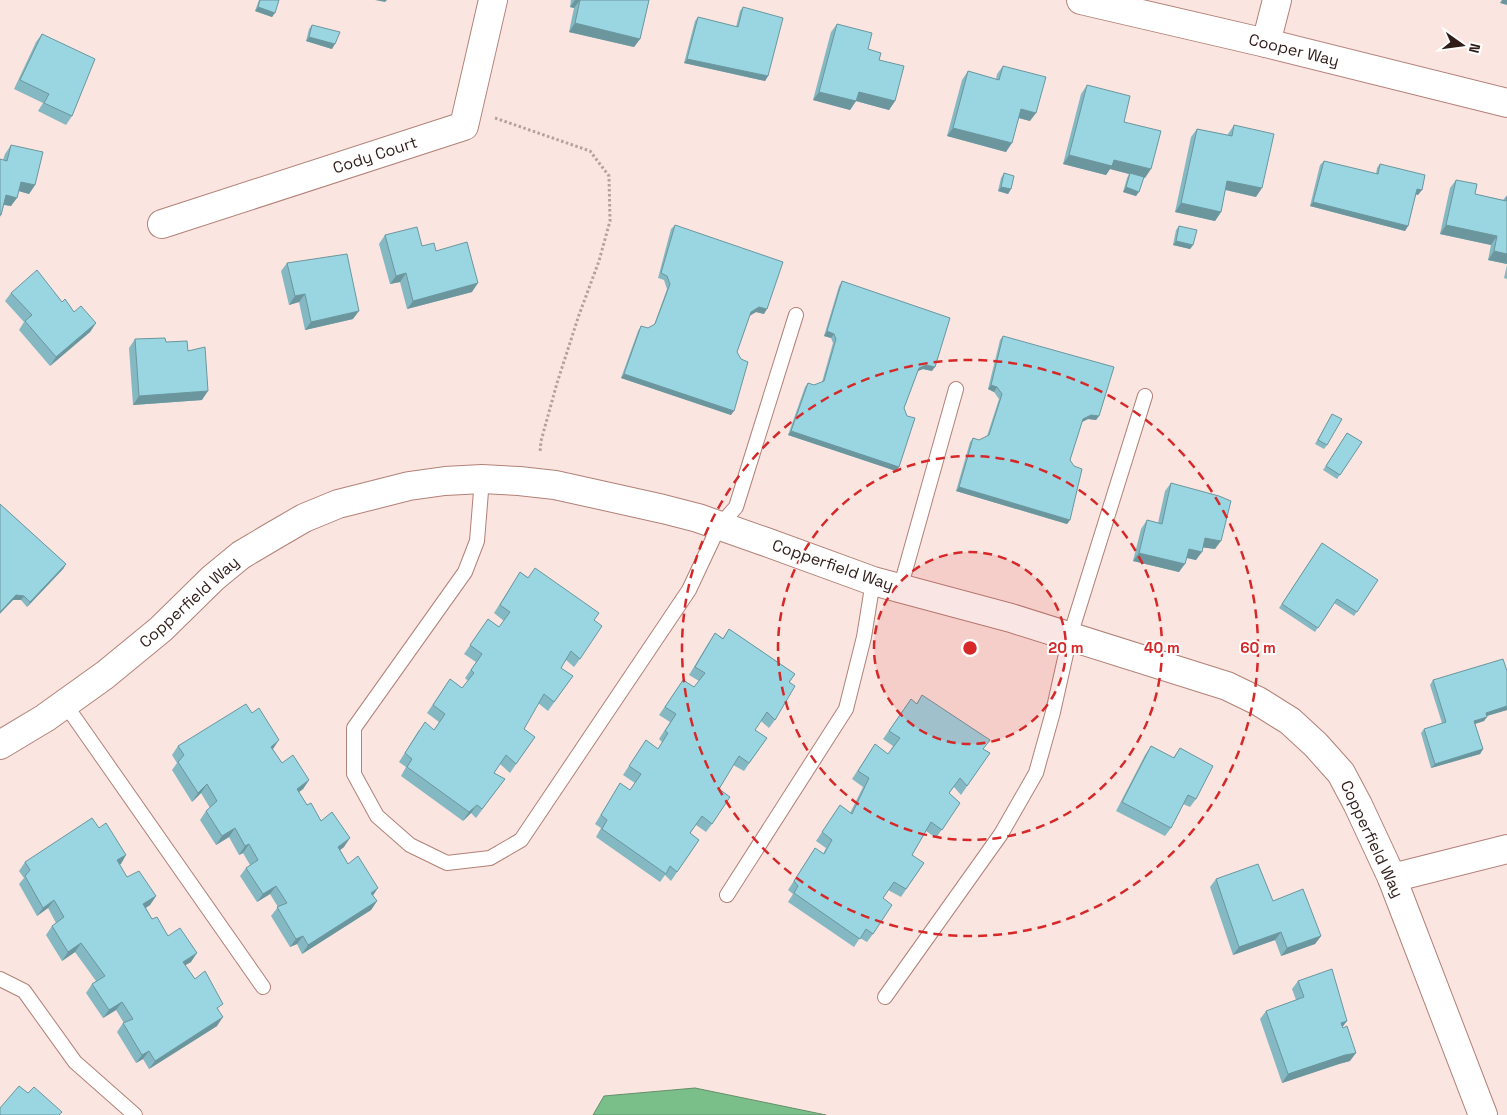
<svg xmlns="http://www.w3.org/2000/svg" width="1507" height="1115" font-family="'Space Grotesk',sans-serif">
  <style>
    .water { fill: #7abf8a; stroke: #648e68 }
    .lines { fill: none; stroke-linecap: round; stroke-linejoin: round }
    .service-casing { stroke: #b28177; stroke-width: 16 }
    .minor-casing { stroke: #b28177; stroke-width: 30 }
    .path { stroke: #b7a19d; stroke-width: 3; stroke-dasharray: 2.5 2.5; stroke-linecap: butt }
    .service { stroke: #fff; stroke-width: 14 }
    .minor { stroke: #fff; stroke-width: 28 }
    .wall { fill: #84b8c2 }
    .shaded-wall { fill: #6b969e }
    .building { fill: #99d6e2; stroke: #6b969e }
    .ring { fill: none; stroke: #d62828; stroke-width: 2.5; stroke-dasharray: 9 6 }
    .labels { text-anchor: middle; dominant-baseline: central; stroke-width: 4; stroke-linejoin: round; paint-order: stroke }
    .street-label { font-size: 16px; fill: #301c19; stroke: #fff }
    .centre { fill: #d62828; stroke: #fff; stroke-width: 2.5 }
    .ring-label { font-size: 15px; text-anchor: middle; font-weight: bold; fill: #d62828; stroke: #fff; stroke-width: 4; stroke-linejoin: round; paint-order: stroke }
  </style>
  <rect width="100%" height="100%" fill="#fbe5e0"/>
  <!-- water -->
  <polygon class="water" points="695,1088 826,1115 593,1115 604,1096"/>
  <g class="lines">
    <defs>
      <g id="service">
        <polyline points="482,479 477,541 465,572 354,728 354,774 377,816 410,845 447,863 490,858 521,840 689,590 719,526 736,507 796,315"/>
        <polyline points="900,589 956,389"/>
        <polyline points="65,704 263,987"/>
        <polyline points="727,895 846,709 864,637 873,581"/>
        <polyline points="0,979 24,991 75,1062 135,1115"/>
        <polyline points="885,997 1001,834 1036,773 1053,712 1070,636 1145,396"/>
      </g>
      <g id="minor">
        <polyline points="1081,0 1266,43 1507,103"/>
        <polyline points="1266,43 1277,0"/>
        <polyline points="162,224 464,126 493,0"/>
        <polyline points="0,745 45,718 105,675 161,629 213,578 241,555 273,536 304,518 338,504 409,486 445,481 482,479 519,481 555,485 663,509 698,518 766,542 873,581 1011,618 1227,686 1258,701 1290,721 1316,745 1341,773 1358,805 1392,878 1483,1115"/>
        <polyline points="1392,878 1507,849"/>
      </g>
    </defs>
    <!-- service casing -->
    <use href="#service" class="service-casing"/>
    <!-- minor casing -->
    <use href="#minor" class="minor-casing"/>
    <!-- path -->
    <polyline class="path" points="495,118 590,151 609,176 610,221 599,261 579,315 557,383 541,441 540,452"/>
    <!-- service -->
    <use href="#service" class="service"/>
    <!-- minor -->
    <use href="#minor" class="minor"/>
  </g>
  <!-- wall -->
  <g class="wall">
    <polygon points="259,0 279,0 272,17 255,11"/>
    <polygon points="571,0 649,0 640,39 634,47 569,32 574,8 570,7"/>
    <polygon points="743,7 768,76 765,81 684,63 695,21 698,17 736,27 740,11"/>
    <polygon points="837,24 868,49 879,60 895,101 889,110 856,101 850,110 813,100 831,32"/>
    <polygon points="312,25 332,49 306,41 309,29"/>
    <polygon points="42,34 72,116 66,125 38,111 43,103 14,89 36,42"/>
    <polygon points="1003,66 1030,121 1019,118 1006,152 947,136 962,80 968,71 996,79 997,74"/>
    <polygon points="1087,85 1124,122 1145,178 1143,177 1136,196 1123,192 1127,178 1129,174 1110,169 1106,175 1063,164 1081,94"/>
    <polygon points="1234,125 1256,197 1225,190 1221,212 1215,221 1175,212 1191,137 1197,129 1228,135 1228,134"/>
    <polygon points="11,145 35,185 29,194 19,191 11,206 4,205 1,215 0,217 0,159 3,160 5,154"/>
    <polygon points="1324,161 1376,174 1377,168 1380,164 1418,195 1416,194 1408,226 1405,231 1310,206 1320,165"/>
    <polygon points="1004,173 1011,189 1008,194 998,191 1001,178"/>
    <polygon points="1456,180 1475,194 1503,200 1507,195 1507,264 1488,260 1491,245 1440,234 1450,188"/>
    <polygon points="675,225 764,314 756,312 750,315 737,352 731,415 621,378 638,331 641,326 648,328 654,325 667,289 664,280 658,278 671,229"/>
    <polygon points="1179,226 1193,245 1190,249 1173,245 1176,230"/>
    <polygon points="385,235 436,251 472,292 407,309 400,282 390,284 379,244"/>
    <polygon points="287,263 353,319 305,330 299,302 289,305 281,271"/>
    <polygon points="1507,265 1507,279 1504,278"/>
    <polygon points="842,281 932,371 923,369 917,371 904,408 896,471 788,435 805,387 808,383 814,385 822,382 833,343 831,338 824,336 839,286"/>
    <polygon points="11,293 62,302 74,312 96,323 90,332 50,366 19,330 24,322 5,301"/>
    <polygon points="1003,336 1099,416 1096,420 1088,419 1082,422 1070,460 1070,520 1067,524 956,491 970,442 973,438 979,440 987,436 999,399 994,392 988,389 1000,340"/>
    <polygon points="135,339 166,342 202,400 133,405 129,348"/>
    <polygon points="1332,414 1327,445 1324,449 1315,444"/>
    <polygon points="1347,433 1362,442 1337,479 1323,470"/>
    <polygon points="1171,483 1215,549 1203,547 1196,560 1186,558 1179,572 1133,561 1141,529 1147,520 1158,523 1165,491"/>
    <polygon points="0,504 66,564 63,569 27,607 21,600 13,600 0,614"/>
    <polygon points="1322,543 1378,580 1354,616 1334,603 1315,632 1279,608"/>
    <polygon points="520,572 594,620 580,659 574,667 566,660 561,668 573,676 548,711 538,703 524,729 535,737 510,773 500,764 494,773 505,779 476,818 471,813 463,821 401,776 406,767 399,762 419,730 434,730 439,722 427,713 450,679 462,688 468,681 465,678 476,662 464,654 488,619 499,627 504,621 494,613"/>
    <polygon points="729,629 795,674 789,683 775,720 769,728 761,721 755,730 767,738 744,771 733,765 719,789 712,824 706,832 696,825 690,833 699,840 671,881 665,875 660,882 596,837 601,828 595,824 620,783 630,790 635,783 623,775 640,749 646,740 658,749 662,742 659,739 670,722 659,715 683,680 694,687 699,681 689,675 709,642 715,633 723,638"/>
    <polygon points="1507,671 1507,710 1487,716 1484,721 1475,724 1483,749 1480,754 1431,768 1421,733 1424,729 1442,723 1430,685 1433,680"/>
    <polygon points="922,695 983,749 990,753 961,795 954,787 949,793 960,803 936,838 926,831 912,855 924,863 901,897 888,890 883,898 873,934 867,942 860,938 854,947 788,902 793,894 788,890 815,848 823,854 826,848 816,841 840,805 850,813 863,787 852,779 869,753 875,744 888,754 893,746 883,739 911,699 916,704"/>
    <polygon points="178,746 273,749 282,763 309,780 303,789 299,792 307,805 344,847 340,850 348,864 377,901 371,910 302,954 297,944 290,947 271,916 278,907 270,894 257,902 240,876 246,868 250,865 243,853 239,855 229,837 216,845 200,820 206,811 210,808 201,793 192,802 172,770 177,763 172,755"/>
    <polygon points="1151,746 1173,758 1180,748 1196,799 1190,807 1183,804 1171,828 1165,836 1116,811 1145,755"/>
    <polygon points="99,828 126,855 119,864 127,877 156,896 150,905 146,908 152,919 191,962 185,965 195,979 219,1010 217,1026 149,1069 143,1059 136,1063 117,1032 123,1023 124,1023 116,1010 103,1018 86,993 92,984 96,981 75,952 62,961 46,935 52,926 56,923 48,908 37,916 19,884 24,878 19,871 25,862"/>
    <polygon points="1216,879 1273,901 1321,936 1315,944 1281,956 1275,940 1233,955 1210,887"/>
    <polygon points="1298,981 1342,1027 1350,1061 1339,1064 1282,1083 1260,1019 1266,1011 1296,1000 1292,989"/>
  </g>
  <!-- shaded-wall -->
  <g class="shaded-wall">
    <polygon points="375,0 387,0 385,2"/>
    <polygon points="575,0 580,0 574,8 570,7"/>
    <polygon points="1502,0 1507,0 1507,5 1500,3"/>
    <polygon points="258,7 275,13 272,17 255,11"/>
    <polygon points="575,23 640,39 634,47 569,32"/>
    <polygon points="309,37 335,44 332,49 306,41"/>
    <polygon points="687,59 768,76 765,81 684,63"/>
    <polygon points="819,92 859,92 895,101 889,110 856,101 850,110 813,100"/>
    <polygon points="1021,109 1036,113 1030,121 1015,117"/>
    <polygon points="953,128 1012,143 1006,152 947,136"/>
    <polygon points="1069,155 1114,160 1151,169 1145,178 1110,169 1106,175 1063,164"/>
    <polygon points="1227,181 1262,188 1256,197 1222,189"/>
    <polygon points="21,182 35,185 29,194 15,190"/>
    <polygon points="1001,187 1011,189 1008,194 998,191"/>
    <polygon points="1126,187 1139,192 1136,196 1123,192"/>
    <polygon points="1417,189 1422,190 1418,195 1414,194"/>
    <polygon points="6,195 17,198 11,206 0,204"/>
    <polygon points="1313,202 1408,226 1405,231 1310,206"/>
    <polygon points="1181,203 1221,212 1215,221 1175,212"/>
    <polygon points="1446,225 1497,236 1491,245 1440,234"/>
    <polygon points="1176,241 1193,245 1190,249 1173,245"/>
    <polygon points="1494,251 1507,254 1507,264 1488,260"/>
    <polygon points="406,273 400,282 390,284 396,276"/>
    <polygon points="478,283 472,292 407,309 413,301"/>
    <polygon points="305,294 299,302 289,305 295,296"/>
    <polygon points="759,307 767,309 764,314 756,312 748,317 751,312"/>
    <polygon points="359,311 353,319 305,330 311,322"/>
    <polygon points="96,323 90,332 50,366 56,357"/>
    <polygon points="827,331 834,334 831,338 824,336"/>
    <polygon points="926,365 935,367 932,371 923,369 916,372 919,368"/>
    <polygon points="624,374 734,411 731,415 621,378"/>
    <polygon points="991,385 997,387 994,392 988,389"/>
    <polygon points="208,391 202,400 133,405 139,396"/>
    <polygon points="1091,415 1099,416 1096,420 1088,419 1080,423 1083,419"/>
    <polygon points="791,431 899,467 896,471 788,435"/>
    <polygon points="959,487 1070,520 1067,524 956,491"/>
    <polygon points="1205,538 1221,541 1215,549 1199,547"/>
    <polygon points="1189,549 1202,552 1196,560 1183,557"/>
    <polygon points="1139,553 1185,564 1179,572 1133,561"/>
    <polygon points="66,564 63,569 27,607 30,602"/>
    <polygon points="16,595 24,596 21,600 13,600 0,613 0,612"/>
    <polygon points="1507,706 1507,710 1483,717 1486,713"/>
    <polygon points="1487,717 1484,721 1471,725 1474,721"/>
    <polygon points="279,740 273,749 265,755 271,747"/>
    <polygon points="1483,749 1480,754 1431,768 1435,764"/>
    <polygon points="309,780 303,789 291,798 297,789"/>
    <polygon points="207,784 201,793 192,802 198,793"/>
    <polygon points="477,805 471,813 463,821 469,812"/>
    <polygon points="235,828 229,837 216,845 222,836"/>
    <polygon points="350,838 344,847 332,856 338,847"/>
    <polygon points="249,844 243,853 239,855 245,846"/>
    <polygon points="126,855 121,864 111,869 117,860"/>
    <polygon points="276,886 270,894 257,902 263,894"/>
    <polygon points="378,888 372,897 371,893"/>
    <polygon points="156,896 150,905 137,913 143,904"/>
    <polygon points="54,900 48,908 37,916 43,908"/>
    <polygon points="377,901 371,910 302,954 308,945"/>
    <polygon points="1281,932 1275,940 1233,955 1239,947"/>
    <polygon points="303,936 297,944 290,947 296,939"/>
    <polygon points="1321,936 1315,944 1281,956 1287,948"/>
    <polygon points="81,943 75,952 62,961 68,952"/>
    <polygon points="197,953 191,962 177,970 183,962"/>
    <polygon points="122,1002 116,1010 103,1018 109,1010"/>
    <polygon points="223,1017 217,1026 149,1069 155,1061"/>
    <polygon points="1347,1021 1341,1029 1341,1023"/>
    <polygon points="149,1051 143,1059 136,1063 142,1055"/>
    <polygon points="1356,1053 1350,1061 1339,1064 1282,1083 1288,1074 1345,1055"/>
  </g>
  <!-- building -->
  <g class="building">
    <polygon points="260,0 279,0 275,13 258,7"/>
    <polygon points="580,0 649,0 640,39 575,23"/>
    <polygon points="743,7 783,18 768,76 687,59 698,17 738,27"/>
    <polygon points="837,24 872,33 868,49 881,53 879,60 904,66 895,101 859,92 856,101 819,92"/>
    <polygon points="312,25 340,32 335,44 309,37"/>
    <polygon points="42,34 95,59 72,116 44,103 49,94 20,80"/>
    <polygon points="1003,66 1046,77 1036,113 1021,109 1012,143 953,128 968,71 999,80"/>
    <polygon points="1087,85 1130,96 1124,122 1161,131 1151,169 1114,160 1112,166 1069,155"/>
    <polygon points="1234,125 1274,134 1262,188 1227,181 1221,212 1181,203 1197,129 1232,136"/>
    <polygon points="11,145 43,152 35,185 21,182 17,198 6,195 1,215 0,215 0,159 7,161"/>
    <polygon points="1324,161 1378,174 1380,164 1425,175 1422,190 1417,189 1408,226 1313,202"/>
    <polygon points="1004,173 1014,176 1011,189 1001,187"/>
    <polygon points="1130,173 1144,177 1139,192 1126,187"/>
    <polygon points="1456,180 1477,184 1475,194 1506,201 1507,197 1507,254 1494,251 1497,236 1446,225"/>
    <polygon points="675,225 783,262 767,309 759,307 751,312 737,352 741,359 748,362 734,411 624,374 641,326 648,328 655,324 670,284 667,276 661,273"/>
    <polygon points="1179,226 1197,230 1193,245 1176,241"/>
    <polygon points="417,227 422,246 434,243 436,251 467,242 478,283 413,301 406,273 396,276 385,235"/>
    <polygon points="347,254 359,311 311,322 305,294 295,296 287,263"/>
    <polygon points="37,270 62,302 65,299 74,312 81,306 96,323 56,357 25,321 32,315 11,293"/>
    <polygon points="842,281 950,318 935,367 926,365 919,368 904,408 907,416 915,418 899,467 791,431 808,383 814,385 824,381 836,339 834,334 827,331"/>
    <polygon points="1003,336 1114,367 1099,416 1091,415 1083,419 1070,460 1074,466 1082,469 1070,520 959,487 973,438 979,440 989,435 1002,394 997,387 991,385"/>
    <polygon points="165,338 166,342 187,341 188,351 205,347 208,391 139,396 135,339"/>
    <polygon points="1332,414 1342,419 1327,445 1318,440"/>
    <polygon points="1347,433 1362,442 1340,475 1326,466"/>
    <polygon points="1171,483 1219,496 1231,501 1221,541 1205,538 1202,552 1189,549 1185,564 1139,553 1147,520 1162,524"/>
    <polygon points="0,504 66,564 30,602 24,596 16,595 0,612"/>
    <polygon points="1322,543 1378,580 1357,612 1337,599 1318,628 1282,604"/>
    <polygon points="535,568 599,613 594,620 602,626 580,659 571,651 561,668 573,676 554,702 544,694 524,729 535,737 516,764 506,755 494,773 505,779 482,809 477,805 469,812 407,767 412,759 405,753 425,722 434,730 445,714 433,705 450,679 462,688 474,673 471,670 482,654 470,645 488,619 499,627 510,612 500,605 520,572 528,578"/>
    <polygon points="729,629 795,674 789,682 795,686 775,720 767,712 755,730 767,738 749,763 739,756 719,789 730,797 712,824 702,816 690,833 699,840 677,872 670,866 666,874 602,829 607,820 601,815 620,783 630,790 641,774 629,766 646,740 658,749 668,733 665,731 676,714 665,707 683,680 694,687 705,673 695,667 715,633 723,639"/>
    <polygon points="1503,659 1507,671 1507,706 1486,713 1487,717 1474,721 1483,749 1435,764 1424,729 1446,722 1433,680"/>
    <polygon points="922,695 990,740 983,749 990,753 967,786 960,778 949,793 960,803 942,830 931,822 912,855 924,863 906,889 894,882 883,898 892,905 873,934 866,929 860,939 794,893 798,886 794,881 815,848 824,854 832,840 822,832 840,805 852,814 869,778 858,771 875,744 888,754 900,738 889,731 911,699 917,704"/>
    <polygon points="246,704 252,713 259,708 279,740 271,747 282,763 293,755 309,780 297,789 307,805 311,803 321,821 332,812 350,838 338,847 348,864 358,856 378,888 371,893 377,901 308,945 303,936 296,939 277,907 287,903 276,886 263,894 246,868 258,860 249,844 245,846 235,828 222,836 206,811 217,801 207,784 198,793 178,762 184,755 178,746"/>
    <polygon points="1151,746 1174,758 1180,748 1213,766 1196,799 1188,795 1171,828 1122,802"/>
    <polygon points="92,818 99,828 106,823 126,855 117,860 127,877 139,871 156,896 143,904 152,919 157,917 168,936 180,928 197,953 183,962 195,979 205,971 223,1004 217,1008 223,1017 155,1061 149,1051 142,1055 123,1023 133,1019 122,1002 109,1010 92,984 105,976 81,943 68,952 52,926 64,917 54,900 43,908 25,876 30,870 25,862"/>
    <polygon points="1258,864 1273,901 1303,889 1321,936 1287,948 1281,932 1239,947 1216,879"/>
    <polygon points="1332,969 1347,1021 1341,1023 1343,1028 1347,1026 1356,1053 1345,1055 1288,1074 1266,1011 1304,997 1298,981"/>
    <polygon points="19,1086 28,1093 34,1087 62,1112 59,1115 0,1115 0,1108"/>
  </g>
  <!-- distance rings -->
  <circle cx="970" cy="648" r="96" fill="#d62828" fill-opacity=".12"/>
  <g class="ring">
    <circle cx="970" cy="648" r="96"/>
    <circle cx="970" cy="648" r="192"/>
    <circle cx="970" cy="648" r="288"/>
  </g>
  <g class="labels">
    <!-- street labels -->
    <g class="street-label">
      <text transform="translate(1294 50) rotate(14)">Cooper Way</text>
      <text transform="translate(375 155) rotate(-18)">Cody Court</text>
      <text transform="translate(833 565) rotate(19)">Copperfield Way</text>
      <text transform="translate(189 602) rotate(-42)">Copperfield Way</text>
      <text transform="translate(1372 839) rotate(65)">Copperfield Way</text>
    </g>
  </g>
  <circle cx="970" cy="648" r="8" class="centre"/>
  <g class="ring-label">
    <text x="1066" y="653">20 m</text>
    <text x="1162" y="653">40 m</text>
    <text x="1258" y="653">60 m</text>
  </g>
  <!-- north arrow -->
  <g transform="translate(1462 45) rotate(104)" stroke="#ffffff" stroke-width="4" paint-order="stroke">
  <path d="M0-4L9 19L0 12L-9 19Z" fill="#301c19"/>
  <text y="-8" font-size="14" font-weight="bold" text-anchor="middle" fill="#301c19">N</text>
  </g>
</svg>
